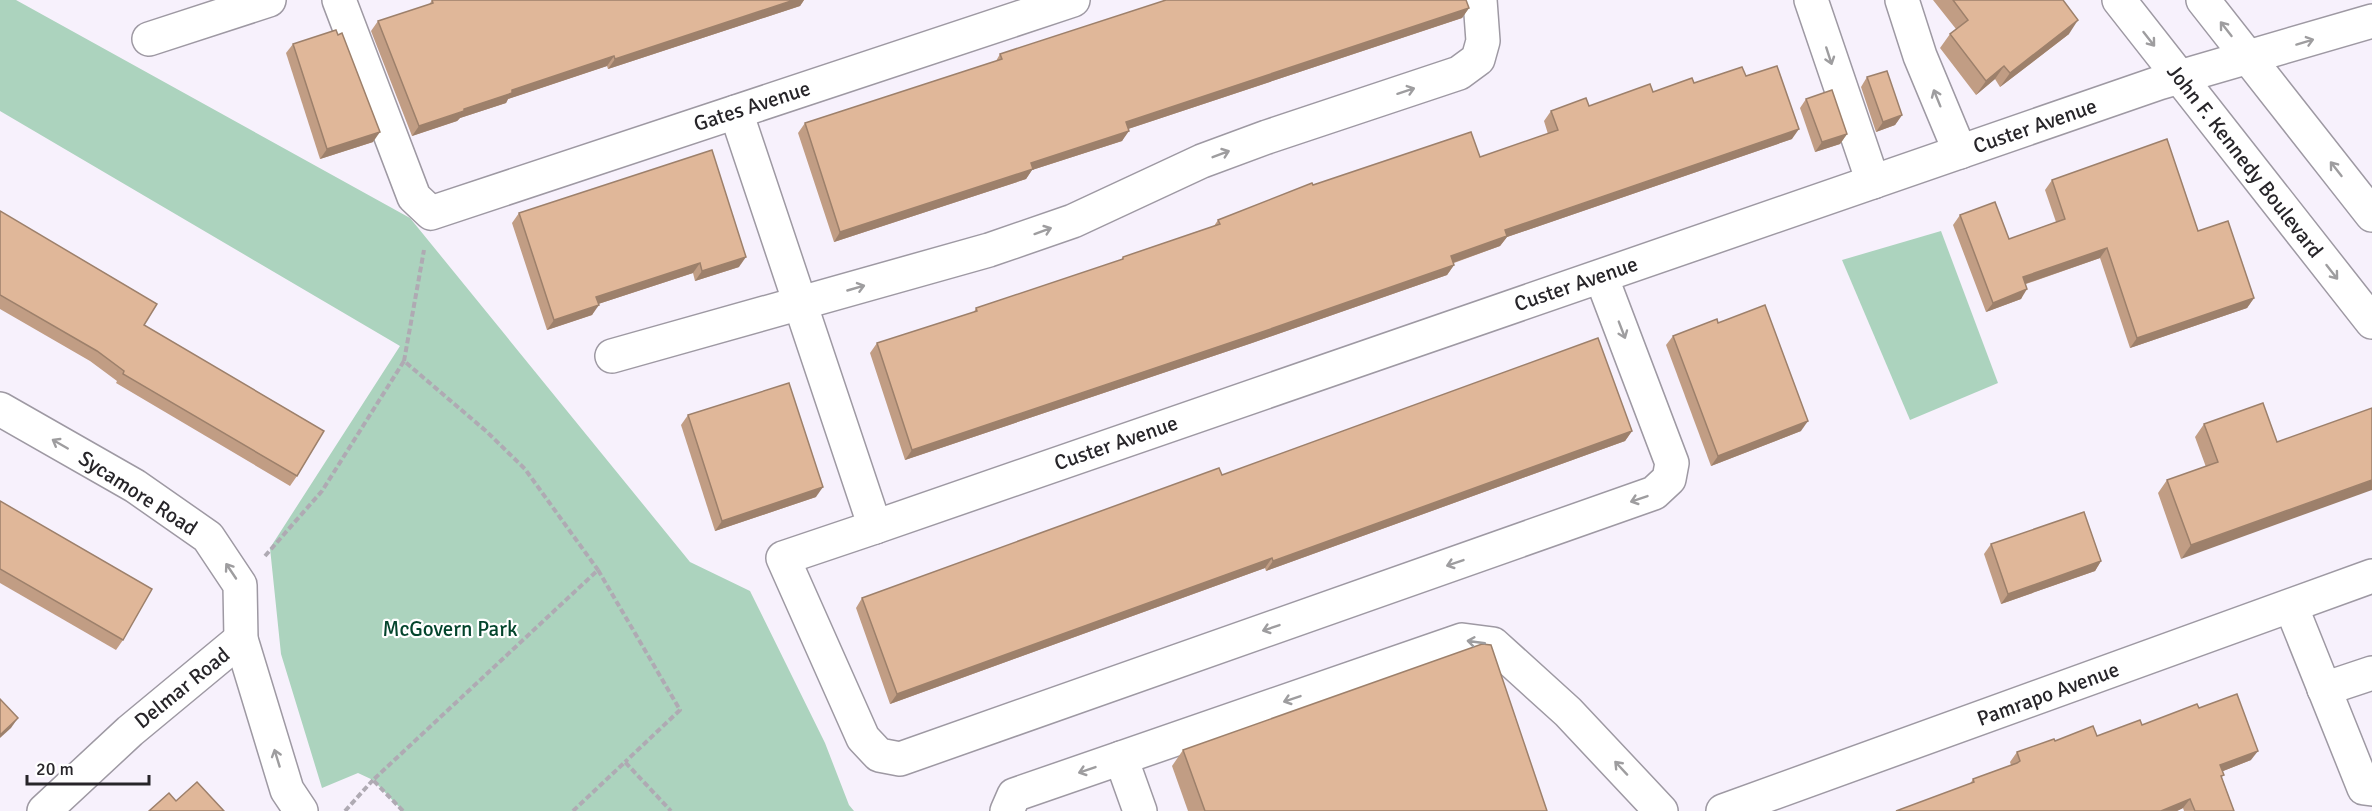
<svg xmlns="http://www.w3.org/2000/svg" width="2372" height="811" font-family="Signika,sans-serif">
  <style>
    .green { fill: #acd3be }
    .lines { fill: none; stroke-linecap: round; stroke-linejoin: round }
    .minor-casing { stroke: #9e99a3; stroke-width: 36 }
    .major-casing { stroke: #9e99a3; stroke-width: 36 }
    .path { stroke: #afaab3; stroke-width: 4; stroke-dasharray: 6 3; stroke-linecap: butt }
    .minor { stroke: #fff; stroke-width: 33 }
    .major { stroke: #fff; stroke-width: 33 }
    .wall { fill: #c19d84 }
    .shaded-wall { fill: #9d806b }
    .building { fill: #e0b799; stroke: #9d806b; stroke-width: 1.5 }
    .oneway { stroke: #9e9d9f }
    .labels { text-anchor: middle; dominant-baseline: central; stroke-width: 4.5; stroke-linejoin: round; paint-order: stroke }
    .street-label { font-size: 21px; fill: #272529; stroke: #fff }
    .park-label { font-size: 21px; fill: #03442c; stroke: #fff }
  </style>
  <rect width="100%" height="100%" fill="#f7f1fc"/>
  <!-- green -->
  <g class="green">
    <polygon points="0,0 16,0 410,218 690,562 750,591 825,743 849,805 854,811 403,811 373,780 358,773 322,788 281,654 270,548 400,346 0,111"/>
    <polygon points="1941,231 1998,383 1910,420 1842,260"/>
  </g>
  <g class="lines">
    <defs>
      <g id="minor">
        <polyline points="339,0 414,197 431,213 1073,0"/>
        <polyline points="1811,0 1873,182"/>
        <polyline points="1902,0 1920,56 1960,152"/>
        <polyline points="149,39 269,0"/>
        <polyline points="736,112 875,527"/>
        <polyline points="1601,276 1672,463 1669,479 1654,493 900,759 879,755 863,738 783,558 875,527 2159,83 2372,21"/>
        <polyline points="612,356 989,250 1073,221 1202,161 1267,137 1459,73 1478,59 1483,41 1480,0"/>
        <polyline points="0,409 135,486 208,537 240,585 241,639 287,790 301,811"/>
        <polyline points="2291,606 2364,788 2372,789"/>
        <polyline points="2324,689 2372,673"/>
        <polyline points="1121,758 1140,811"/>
        <polyline points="44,811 130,731 241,639"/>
        <polyline points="1007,811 1014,795 1462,640 1493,644 1568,712 1661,811"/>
        <polyline points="1723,811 2372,576"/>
      </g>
      <g id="major">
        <polyline points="2119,0 2372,322"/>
        <polyline points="2203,0 2372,215"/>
      </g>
    </defs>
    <!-- minor casing -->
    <use href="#minor" class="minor-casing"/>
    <!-- major casing -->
    <use href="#major" class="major-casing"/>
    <!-- path -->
    <g class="path">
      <polyline points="404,361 424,250"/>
      <polyline points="265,556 322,491 404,361 486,431 525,469 598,570"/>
      <polyline points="345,811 373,780"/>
      <polyline points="403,811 373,780 598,570 680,710 625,762"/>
      <polyline points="573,811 625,762 671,811"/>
    </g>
    <!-- minor -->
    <use href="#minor" class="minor"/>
    <!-- major -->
    <use href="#major" class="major"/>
  </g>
  <!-- wall -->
  <g class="wall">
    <polygon points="432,0 804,0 800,6 608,69 607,66 508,99 506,103 460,118 457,121 412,136 371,31 378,21 429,5"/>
    <polygon points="1933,0 2063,0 2069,34 2000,87 1995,79 1976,95 1940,48 1950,34 1956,29"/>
    <polygon points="1469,8 1462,18 1128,129 1122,141 1032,170 1026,179 834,242 798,133 805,123 996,61 1000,54"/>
    <polygon points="338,35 373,142 320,159 286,53 293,44"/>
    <polygon points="1746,76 1792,139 1507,237 1500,246 1454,263 1454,265 1447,275 1252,343 905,460 870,353 877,343 974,312 976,308 1121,260 1123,257 1214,226 1218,220 1313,185 1480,157 1548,134 1544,121 1551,111 1589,106 1694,83"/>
    <polygon points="1867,77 1902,115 1895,125 1876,132 1861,87"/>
    <polygon points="1806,99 1847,134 1840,144 1815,152 1800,108"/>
    <polygon points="2052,180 2198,231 2254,298 2247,308 2130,348 2100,258 2026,284 2021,299 1986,312 1953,225 1960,215 2009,239 2056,222 2045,190"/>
    <polygon points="0,211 144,325 297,476 290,486 116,383 117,381 90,361 0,309"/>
    <polygon points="519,213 739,267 695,281 693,273 598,304 592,315 547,330 512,223"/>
    <polygon points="1718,323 1801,431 1711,466 1666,345 1673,336"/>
    <polygon points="688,415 816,497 715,531 681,425"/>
    <polygon points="2204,424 2277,442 2181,559 2158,493 2167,480 2206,467 2195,437"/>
    <polygon points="1632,431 1625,441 1266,571 1265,568 890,704 856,608 862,598 1222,475"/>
    <polygon points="0,501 123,640 116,650 0,583"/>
    <polygon points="1991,544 2101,561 2095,571 2001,604 1984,554"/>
    <polygon points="2199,708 2251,760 2223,771 2222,778 2234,811 2184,811 2183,808 2177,811 1896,811 1970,784 1973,779 2011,765 2010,762 2017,752 2055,741 2097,736 2142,725"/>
    <polygon points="1183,750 1547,811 1188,811 1172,766"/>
  </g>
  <!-- shaded-wall -->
  <g class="shaded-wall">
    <polygon points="794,0 804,0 800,6 608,69 615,59"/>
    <polygon points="1469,8 1462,18 1119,132 1126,122"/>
    <polygon points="2078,20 2069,34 2000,87 2010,73"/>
    <polygon points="614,56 607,66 508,99 506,103 460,118 457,121 412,136 419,126 512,90"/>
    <polygon points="2004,66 1995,79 1976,95 1986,81"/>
    <polygon points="1902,115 1895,125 1876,132 1883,122"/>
    <polygon points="1799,129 1792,139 1507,237 1500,246 1444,266 1451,256 1505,230"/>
    <polygon points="1129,131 1122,141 1032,170 1026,179 834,242 840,232 1031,163"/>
    <polygon points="380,132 373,142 320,159 327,149"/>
    <polygon points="1847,134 1840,144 1815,152 1822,142"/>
    <polygon points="2107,248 2100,258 2016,287 2023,277"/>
    <polygon points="746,257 739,267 695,281 702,271"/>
    <polygon points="700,263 693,273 589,307 596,297"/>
    <polygon points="1454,265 1447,275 1252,343 905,460 912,450"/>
    <polygon points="2027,289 2021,299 1986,312 1993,303"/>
    <polygon points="2254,298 2247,308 2130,348 2137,338"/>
    <polygon points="599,305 592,315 547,330 554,320"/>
    <polygon points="1808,421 1801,431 1711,466 1718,456"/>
    <polygon points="1632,431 1625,441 1266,571 1273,561"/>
    <polygon points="2372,480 2372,490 2181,559 2191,545"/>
    <polygon points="823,487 816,497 715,531 722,521"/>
    <polygon points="1272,558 1265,568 890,704 897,694"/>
    <polygon points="2101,561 2095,571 2001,604 2008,594"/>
    <polygon points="18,718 11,728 0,738 0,735"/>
    <polygon points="2258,751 2251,760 2213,775 2220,765"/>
    <polygon points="2190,799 2183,808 2177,811 2161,811"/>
  </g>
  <!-- building -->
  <g class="building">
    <polygon points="432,0 794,0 615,59 614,56 512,90 512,93 464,109 464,111 419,126 378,21 433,3"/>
    <polygon points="1166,0 1466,0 1469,8 1126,122 1129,131 1031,163 1033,169 840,232 805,123 1002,59 1000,54"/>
    <polygon points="1953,0 2063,0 2078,20 2010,73 2004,66 1986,81 1950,34 1968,20"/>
    <polygon points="336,30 338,35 342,33 380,132 327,149 293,44"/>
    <polygon points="1777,66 1799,129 1505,230 1507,236 1451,256 1454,265 1259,333 912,450 877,343 977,311 976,308 1123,259 1123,257 1220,224 1218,220 1312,183 1313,185 1471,132 1480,157 1558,130 1551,111 1586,98 1589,106 1650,84 1653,92 1692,78 1694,83 1742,67 1746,76"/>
    <polygon points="1887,71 1902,115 1883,122 1867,77"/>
    <polygon points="1832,90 1847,134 1822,142 1806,99"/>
    <polygon points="2167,139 2198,231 2228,221 2254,298 2137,338 2107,248 2023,277 2027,289 1993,303 1960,215 1995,202 2009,239 2065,219 2052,180"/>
    <polygon points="712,150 746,257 702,271 700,263 596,297 599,305 554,320 519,213"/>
    <polygon points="0,211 157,304 144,325 324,431 297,476 123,374 124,371 97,351 0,295"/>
    <polygon points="1765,305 1808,421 1718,456 1673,336 1717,319 1718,323"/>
    <polygon points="1598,338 1632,431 1273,561 1272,558 897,694 862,598 1219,468 1222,475"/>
    <polygon points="789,383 823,487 722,521 688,415"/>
    <polygon points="2263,403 2277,442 2372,408 2372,480 2191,545 2167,480 2218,462 2204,424"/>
    <polygon points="0,501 152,589 123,640 0,569"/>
    <polygon points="2084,512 2101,561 2008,594 1991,544"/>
    <polygon points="1482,644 1491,645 1547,811 1205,811 1183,750"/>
    <polygon points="2237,694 2258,751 2220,765 2224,775 2221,776 2234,811 2195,811 2190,799 2161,811 1896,811 1974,782 1973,779 2017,763 2020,761 2017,752 2054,739 2055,741 2093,726 2097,736 2140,720 2142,725 2197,704 2199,708"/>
    <polygon points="0,699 18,718 0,735"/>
    <polygon points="197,782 224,811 149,811 169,793 176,801"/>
  </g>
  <!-- one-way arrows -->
  <defs><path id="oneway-shaft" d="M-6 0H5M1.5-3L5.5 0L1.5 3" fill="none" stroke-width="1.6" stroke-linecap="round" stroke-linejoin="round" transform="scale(1.5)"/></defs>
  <g class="oneway">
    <use href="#oneway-shaft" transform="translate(2226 29) rotate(-128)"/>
    <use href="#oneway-shaft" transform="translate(2149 39) rotate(52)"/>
    <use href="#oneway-shaft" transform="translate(2305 42) rotate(-17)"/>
    <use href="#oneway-shaft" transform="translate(1829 56) rotate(72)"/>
    <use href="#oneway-shaft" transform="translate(1406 91) rotate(-18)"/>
    <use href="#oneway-shaft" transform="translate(1937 98) rotate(-112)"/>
    <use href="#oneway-shaft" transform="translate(1221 154) rotate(-21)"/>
    <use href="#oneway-shaft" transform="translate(2336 169) rotate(-128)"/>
    <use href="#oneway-shaft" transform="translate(1043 231) rotate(-20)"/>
    <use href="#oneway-shaft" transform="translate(2332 272) rotate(52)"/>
    <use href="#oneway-shaft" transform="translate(856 288) rotate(-16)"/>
    <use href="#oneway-shaft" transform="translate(1622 330) rotate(69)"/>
    <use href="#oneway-shaft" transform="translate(60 444) rotate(-150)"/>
    <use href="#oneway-shaft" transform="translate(1639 499) rotate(161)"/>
    <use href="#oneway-shaft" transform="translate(1455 563) rotate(161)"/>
    <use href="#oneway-shaft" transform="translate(231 571) rotate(-124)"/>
    <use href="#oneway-shaft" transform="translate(1271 628) rotate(161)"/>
    <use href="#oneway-shaft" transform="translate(1476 642) rotate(-172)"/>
    <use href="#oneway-shaft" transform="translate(1292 699) rotate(161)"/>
    <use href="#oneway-shaft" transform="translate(277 758) rotate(-107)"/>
    <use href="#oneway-shaft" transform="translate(1621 768) rotate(-133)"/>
    <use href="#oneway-shaft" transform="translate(1087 770) rotate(161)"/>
  </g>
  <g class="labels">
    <!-- street labels -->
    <g class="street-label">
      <text transform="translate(752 106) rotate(-18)">Gates Avenue</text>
      <text transform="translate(2035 126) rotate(-19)">Custer Avenue</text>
      <text transform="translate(2245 161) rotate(52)">John F. Kennedy Boulevard</text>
      <text transform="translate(1576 284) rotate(-19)">Custer Avenue</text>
      <text transform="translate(1116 443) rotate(-19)">Custer Avenue</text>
      <text transform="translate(138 493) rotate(33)">Sycamore Road</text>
      <text transform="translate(182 688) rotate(-39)">Delmar Road</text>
      <text transform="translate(2048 694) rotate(-20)">Pamrapo Avenue</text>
    </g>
    <!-- park labels -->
    <g class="park-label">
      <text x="450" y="629">McGovern Park</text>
    </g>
  </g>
  <!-- scale -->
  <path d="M27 775v9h122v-9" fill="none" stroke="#272529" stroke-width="3"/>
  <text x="36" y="775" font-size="18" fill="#272529" stroke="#ffffff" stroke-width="4.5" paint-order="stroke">20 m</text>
</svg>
